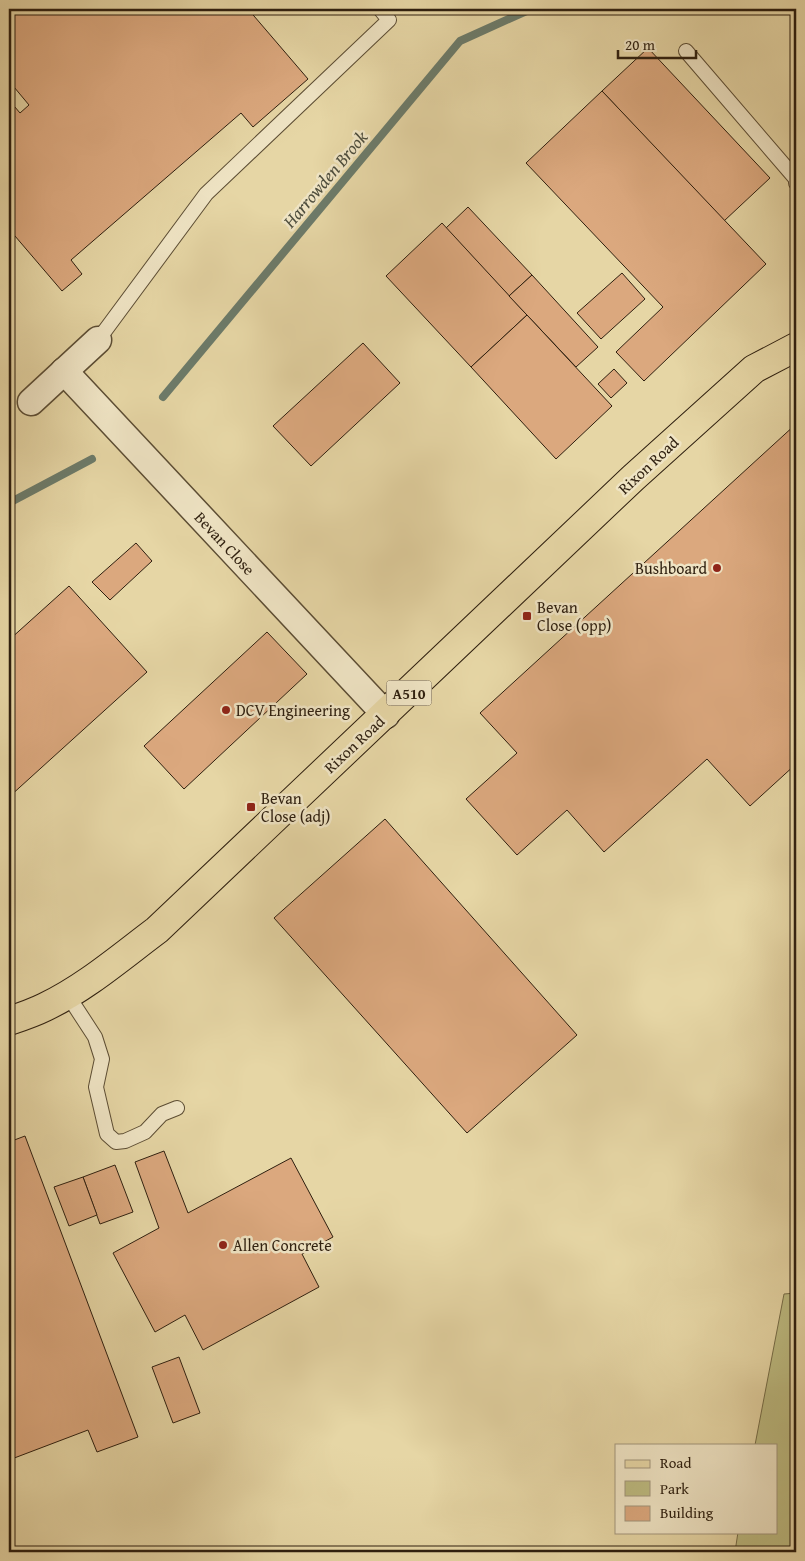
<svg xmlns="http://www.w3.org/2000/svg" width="805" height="1561" font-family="'Gentium Book Plus',serif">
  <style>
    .green { fill: #bdbb81; stroke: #766d48 }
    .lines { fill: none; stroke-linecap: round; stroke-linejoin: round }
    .stream { stroke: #6c7b6a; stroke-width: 8 }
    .building { fill: #dba87e; stroke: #2e1f0f }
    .lane-casing { stroke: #5c4d34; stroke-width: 16 }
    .street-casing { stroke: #5c4d34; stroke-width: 29 }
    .primary-casing { stroke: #2e1f0f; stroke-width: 30 }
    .lane { stroke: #efe4c4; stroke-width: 14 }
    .street { stroke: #efe4c4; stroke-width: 26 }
    .primary { stroke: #e6d6a5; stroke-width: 28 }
    .poi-dot { fill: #8f2418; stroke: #efe4c4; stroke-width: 2 }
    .labels { text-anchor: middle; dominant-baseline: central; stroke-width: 5; stroke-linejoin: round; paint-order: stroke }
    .shield { fill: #efe4c4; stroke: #685a45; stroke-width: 1 }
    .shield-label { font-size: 15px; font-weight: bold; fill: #2e1f0f }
    .street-label { font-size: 16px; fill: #2e1f0f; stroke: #efe4c4 }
    .poi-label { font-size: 16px; fill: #2e1f0f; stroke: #efe4c4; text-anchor: start }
    .water-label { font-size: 18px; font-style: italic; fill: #4d4d3d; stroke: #efe4c4 }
  </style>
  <rect width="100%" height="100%" fill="#e6d6a5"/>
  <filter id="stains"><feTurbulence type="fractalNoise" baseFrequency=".004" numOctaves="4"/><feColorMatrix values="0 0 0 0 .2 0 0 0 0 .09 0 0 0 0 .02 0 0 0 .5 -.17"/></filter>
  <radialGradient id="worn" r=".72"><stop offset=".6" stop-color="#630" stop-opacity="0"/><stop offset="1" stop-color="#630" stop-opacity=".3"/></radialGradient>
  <!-- green -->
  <polygon class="green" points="796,1293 796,1552 735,1552 738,1532 776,1532 776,1445 755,1445 784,1294"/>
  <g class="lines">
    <!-- stream -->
    <g class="stream">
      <polyline points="163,397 460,41 531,9"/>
      <polyline points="9,503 92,459"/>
    </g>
  </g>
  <!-- building -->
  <g class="building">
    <polygon points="20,9 248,9 308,79 253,127 241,113 71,260 82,274 62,291 9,229 9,100 20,113 29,105 9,81 9,18"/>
    <polygon points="648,48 770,178 724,221 602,91"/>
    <polygon points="602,91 766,264 644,381 616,352 663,307 526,163"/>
    <polygon points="468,207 532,275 509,296 446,228"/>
    <polygon points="442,223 527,315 471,367 386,276"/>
    <polygon points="622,273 645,299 601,339 577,313"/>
    <polygon points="532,275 598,347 576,367 509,296"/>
    <polygon points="527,315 612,406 556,459 471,367"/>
    <polygon points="363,343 400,383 311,466 273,426"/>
    <polygon points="614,369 627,383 611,398 598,384"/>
    <polygon points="796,424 796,764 750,806 707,759 604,852 567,810 517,855 466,799 517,753 480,713"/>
    <polygon points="136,543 152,561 110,600 92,582"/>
    <polygon points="69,586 147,672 9,797 9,640"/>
    <polygon points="267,632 307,674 184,789 144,746"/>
    <polygon points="385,819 577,1035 467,1133 274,918"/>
    <polygon points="25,1136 138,1437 97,1452 88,1430 9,1460 9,1142"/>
    <polygon points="164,1151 188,1213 291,1158 333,1237 302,1254 319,1287 203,1350 185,1315 155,1332 113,1253 159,1228 135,1162"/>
    <polygon points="115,1165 133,1212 100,1224 83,1177"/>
    <polygon points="83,1177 97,1215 69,1226 54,1187"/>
    <polygon points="179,1357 200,1413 173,1423 152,1367"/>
  </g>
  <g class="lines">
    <defs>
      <g id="lane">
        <polyline points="686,51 796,179 796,183"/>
        <polyline points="98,340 206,194 389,20 380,9"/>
        <polyline points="67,994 95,1037 102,1059 96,1087 107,1134 116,1142 125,1141 145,1132 162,1114 177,1108"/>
      </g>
      <g id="street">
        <polyline points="64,371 386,715"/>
        <polyline points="31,402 98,340"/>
      </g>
      <path id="primary" d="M9,1021C21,1017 33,1013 45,1007C85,988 121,957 157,930L633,478L754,369L796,347"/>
    </defs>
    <!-- lane casing -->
    <use href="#lane" class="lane-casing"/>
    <!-- street casing -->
    <use href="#street" class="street-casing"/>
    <!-- primary casing -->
    <use href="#primary" class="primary-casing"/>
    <!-- lane -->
    <use href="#lane" class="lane"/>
    <!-- street -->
    <use href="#street" class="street"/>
    <!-- primary -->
    <use href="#primary" class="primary"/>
  </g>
  <!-- markers -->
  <g class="poi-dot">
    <circle cx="717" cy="568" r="5"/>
    <rect x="522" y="611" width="10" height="10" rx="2.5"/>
    <circle cx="226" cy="710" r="5"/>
    <rect x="246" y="802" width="10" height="10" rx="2.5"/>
    <circle cx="223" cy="1245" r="5"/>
  </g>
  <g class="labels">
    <!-- shield labels -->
    <rect class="shield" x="386.5" y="680.5" width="45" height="25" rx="4"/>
    <g class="shield-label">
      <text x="409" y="693">A510</text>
    </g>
    <!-- street labels -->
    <g class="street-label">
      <text transform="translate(648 465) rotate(-43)">Rixon Road</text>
      <text transform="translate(225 543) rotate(47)">Bevan Close</text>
      <text transform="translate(354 744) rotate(-43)">Rixon Road</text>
    </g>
    <!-- poi labels -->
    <g class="poi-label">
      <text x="707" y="568" text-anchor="end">Bushboard</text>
      <text x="537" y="607">Bevan<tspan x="537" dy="18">Close (opp)</tspan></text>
      <text x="236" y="710">DCV Engineering</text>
      <text x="261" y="798">Bevan<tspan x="261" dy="18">Close (adj)</tspan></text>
      <text x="233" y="1245">Allen Concrete</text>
    </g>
    <!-- water labels -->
    <g class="water-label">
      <text transform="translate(325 179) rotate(-50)">Harrowden Brook</text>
    </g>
  </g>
  <!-- margin -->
  <rect width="805" height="1561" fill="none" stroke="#e6d6a5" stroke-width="30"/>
  <rect x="10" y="10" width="785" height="1541" fill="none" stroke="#2e1f0f" stroke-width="2.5"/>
  <rect x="15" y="15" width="775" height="1531" fill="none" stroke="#2e1f0f"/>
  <!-- legend -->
  <rect x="615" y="1444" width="162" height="90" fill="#efe4c4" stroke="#a2957c"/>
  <rect x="625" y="1460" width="25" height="8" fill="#e6d6a5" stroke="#a2957c"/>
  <text x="660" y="1468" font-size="15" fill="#2e1f0f">Road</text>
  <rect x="625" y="1481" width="25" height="15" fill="#bdbb81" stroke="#a2957c"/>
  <text x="660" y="1494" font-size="15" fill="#2e1f0f">Park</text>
  <rect x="625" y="1506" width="25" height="15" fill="#dba87e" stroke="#a2957c"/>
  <text x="660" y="1518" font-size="15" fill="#2e1f0f">Building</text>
  <!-- scale -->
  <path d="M618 50v8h78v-8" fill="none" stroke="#2e1f0f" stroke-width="2.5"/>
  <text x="625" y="50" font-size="15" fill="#2e1f0f" stroke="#efe4c4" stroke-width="4" paint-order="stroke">20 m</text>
  <rect width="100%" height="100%" filter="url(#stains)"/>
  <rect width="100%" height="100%" fill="url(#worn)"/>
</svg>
